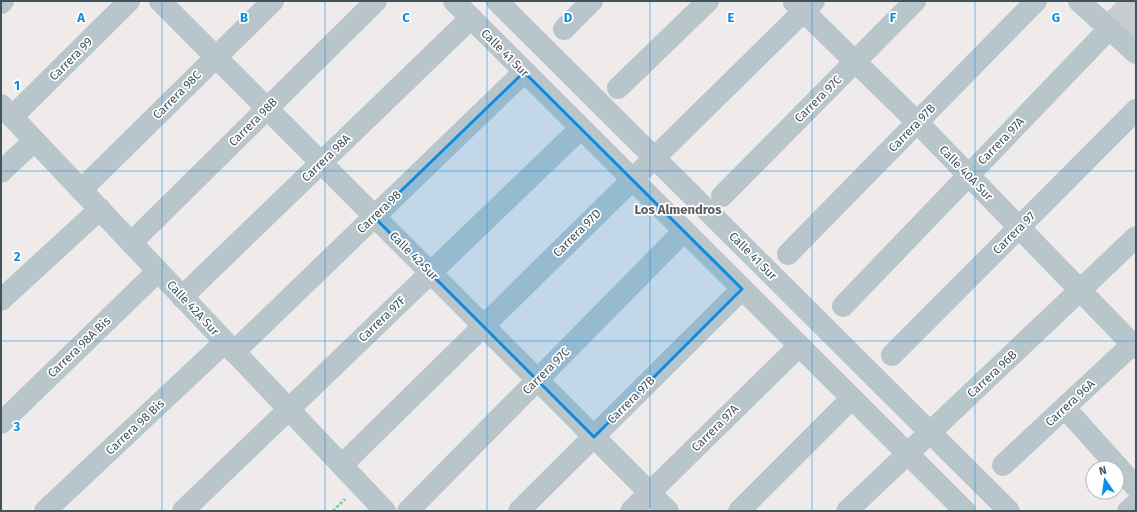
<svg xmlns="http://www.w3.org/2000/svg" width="1137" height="512" font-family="'Fira Sans',sans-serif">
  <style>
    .building { fill: #c7ccd1; stroke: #cfd3d8 }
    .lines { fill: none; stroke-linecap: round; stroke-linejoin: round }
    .path { stroke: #6ad18e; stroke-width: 2.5; stroke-dasharray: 3 2; stroke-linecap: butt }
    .minor { stroke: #b8c6cc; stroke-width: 22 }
    .marked { fill: #0e8be1; fill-opacity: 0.2; stroke: #0e8be1; stroke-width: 3; stroke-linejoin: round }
    .grid { fill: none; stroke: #0e8be1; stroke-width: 1; stroke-opacity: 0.55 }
    .labels { text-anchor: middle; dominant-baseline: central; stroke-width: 3.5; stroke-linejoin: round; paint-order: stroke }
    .street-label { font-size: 12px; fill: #42525a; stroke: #fff }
    .neighbourhood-label { font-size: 13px; font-weight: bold; fill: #585d61; stroke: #fff }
    .grid-label { font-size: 13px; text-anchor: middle; font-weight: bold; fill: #0e8be1; stroke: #fff; stroke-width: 3.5; stroke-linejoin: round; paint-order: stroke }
  </style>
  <rect width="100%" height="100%" fill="#efebeb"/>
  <!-- building -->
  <polygon class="building" points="1118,1 1136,1 1136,38 1107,12"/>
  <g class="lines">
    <!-- path -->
    <polyline class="path" points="333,511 345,499"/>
    <!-- minor -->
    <g class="minor">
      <polyline points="160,1 668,511"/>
      <polyline points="454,1 965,511"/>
      <polyline points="497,1 1009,511"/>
      <polyline points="1079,1 1136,53"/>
      <polyline points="794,2 917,122 1136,348"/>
      <polyline points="1,3 3,1"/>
      <polyline points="564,29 592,1"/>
      <polyline points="618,88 708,1"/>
      <polyline points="1,105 385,511"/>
      <polyline points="12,117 129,1"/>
      <polyline points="1,172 34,141"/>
      <polyline points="81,190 273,1"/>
      <polyline points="722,196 915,1"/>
      <polyline points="131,243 376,1"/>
      <polyline points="788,254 1036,1"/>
      <polyline points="182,297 471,18"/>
      <polyline points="1,300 100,209"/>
      <polyline points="843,306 1109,29"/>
      <polyline points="234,352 524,72"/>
      <polyline points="892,355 1136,110"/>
      <polyline points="1065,408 1136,487"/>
      <polyline points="1,423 158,271"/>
      <polyline points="342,465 814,1"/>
      <polyline points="1003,465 1136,341"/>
      <polyline points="45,511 225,342"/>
      <polyline points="183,511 581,128"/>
      <polyline points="408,511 684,231"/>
      <polyline points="519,511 742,289"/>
      <polyline points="631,511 799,346"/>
      <polyline points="739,511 852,398"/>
      <polyline points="847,511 1136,237"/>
      <polyline points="1128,511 1136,504"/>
    </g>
  </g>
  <!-- marked area -->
  <path class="marked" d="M524,72L742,289L594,437L374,217Z"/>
  <!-- grid -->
  <path class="grid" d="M162,1V511M325,1V511M487,1V511M650,1V511M812,1V511M975,1V511M1,171H1136M1,341H1136"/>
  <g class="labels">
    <!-- street labels -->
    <g class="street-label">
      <text transform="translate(505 53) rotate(45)">Calle 41 Sur</text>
      <text transform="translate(71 59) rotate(-45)">Carrera 99</text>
      <text transform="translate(177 95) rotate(-45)">Carrera 98C</text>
      <text transform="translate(818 99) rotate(-45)">Carrera 97C</text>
      <text transform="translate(253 122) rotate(-45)">Carrera 98B</text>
      <text transform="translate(912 128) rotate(-46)">Carrera 97B</text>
      <text transform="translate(1001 141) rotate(-46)">Carrera 97A</text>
      <text transform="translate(326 158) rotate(-44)">Carrera 98A</text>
      <text transform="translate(966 173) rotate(46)">Calle 40A Sur</text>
      <text transform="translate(379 212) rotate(-44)">Carrera 98</text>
      <text transform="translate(577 233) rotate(-45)">Carrera 97D</text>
      <text transform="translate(1014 233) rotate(-45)">Carrera 97</text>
      <text transform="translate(414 256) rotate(45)">Calle 42 Sur</text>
      <text transform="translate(753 256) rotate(45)">Calle 41 Sur</text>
      <text transform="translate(193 308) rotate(47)">Calle 42A Sur</text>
      <text transform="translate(382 319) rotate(-44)">Carrera 97F</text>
      <text transform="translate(79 347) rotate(-44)">Carrera 98A Bis</text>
      <text transform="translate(546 371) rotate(-45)">Carrera 97C</text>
      <text transform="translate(992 374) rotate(-43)">Carrera 96B</text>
      <text transform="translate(631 400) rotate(-45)">Carrera 97B</text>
      <text transform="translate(1070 403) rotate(-43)">Carrera 96A</text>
      <text transform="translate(135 427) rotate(-43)">Carrera 98 Bis</text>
      <text transform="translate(715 428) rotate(-45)">Carrera 97A</text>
    </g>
    <!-- neighbourhood labels -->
    <g class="neighbourhood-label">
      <text x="678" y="209">Los Almendros</text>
    </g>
  </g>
  <g class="grid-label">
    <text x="81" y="22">A</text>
    <text x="244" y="22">B</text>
    <text x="406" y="22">C</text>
    <text x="568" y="22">D</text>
    <text x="731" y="22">E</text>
    <text x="893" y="22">F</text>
    <text x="1056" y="22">G</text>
    <text x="17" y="90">1</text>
    <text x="17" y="261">2</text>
    <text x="17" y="431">3</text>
  </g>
  <!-- border -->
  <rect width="1137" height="512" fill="none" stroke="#42525a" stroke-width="4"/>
  <!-- north arrow -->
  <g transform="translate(1105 480) rotate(347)"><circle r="19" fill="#ffffff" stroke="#b3babd"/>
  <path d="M0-3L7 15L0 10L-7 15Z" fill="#0b8ee8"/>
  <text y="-6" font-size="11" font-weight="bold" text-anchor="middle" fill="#42525a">N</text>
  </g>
</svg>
